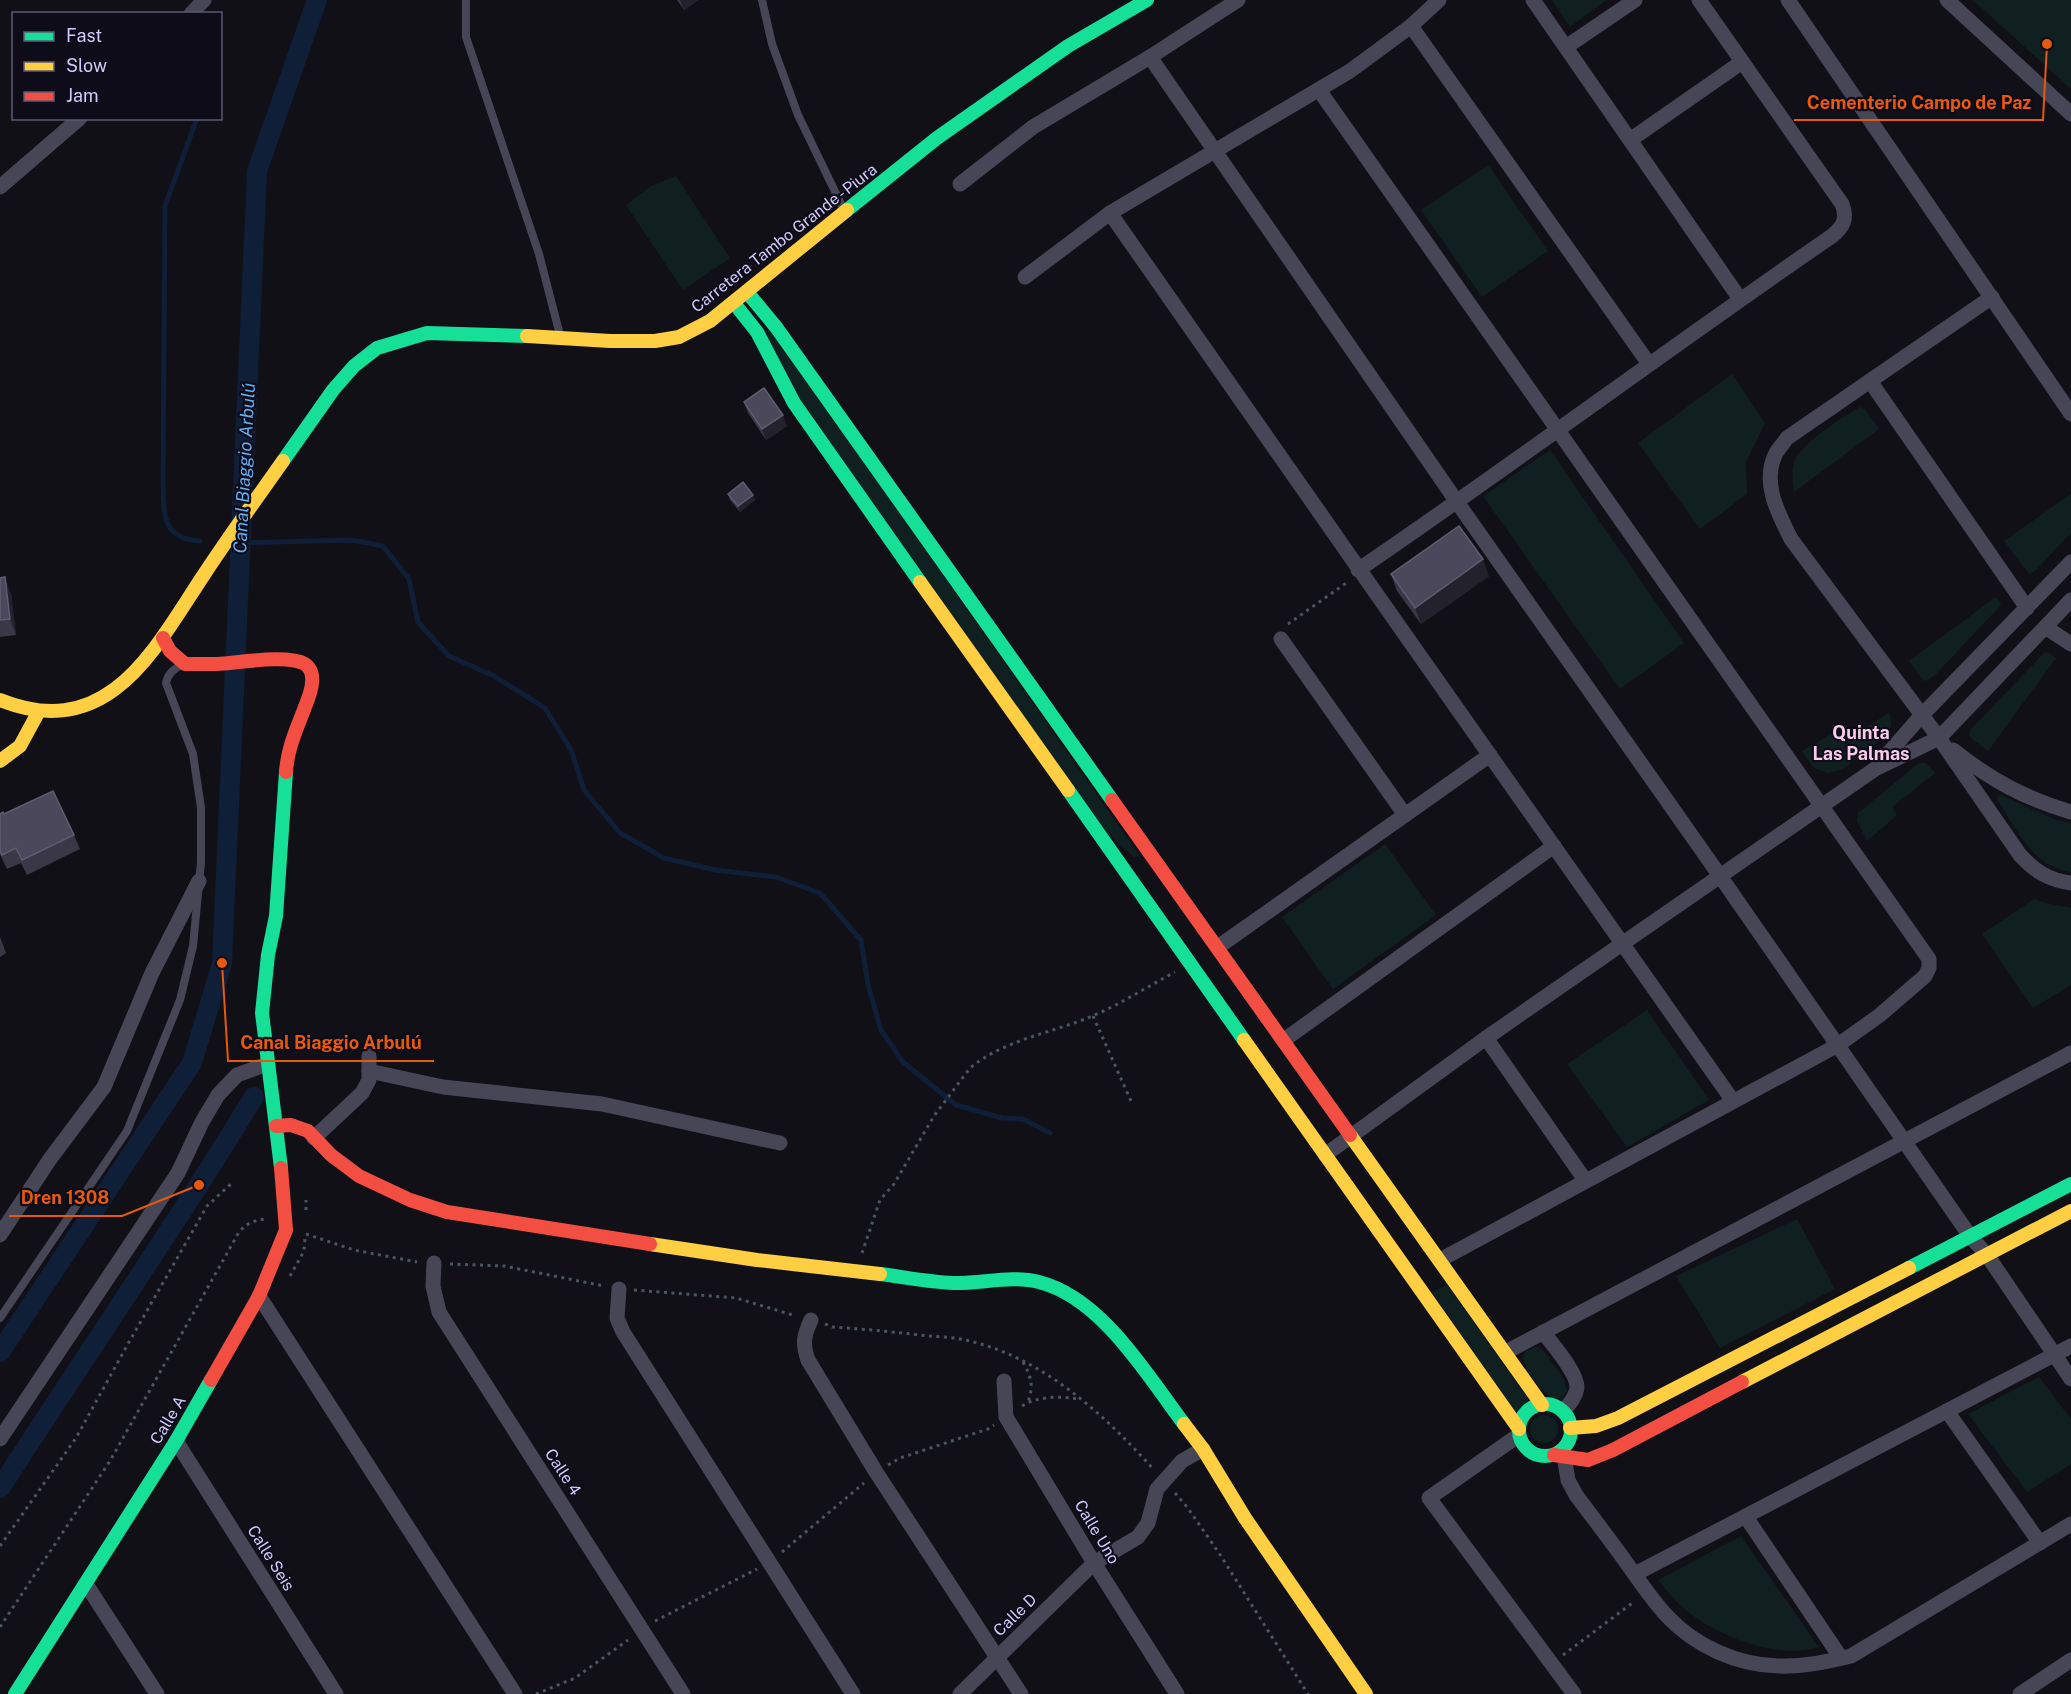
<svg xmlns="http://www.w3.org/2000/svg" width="2071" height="1694" font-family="'Public Sans',sans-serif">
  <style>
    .green { fill: #102020 }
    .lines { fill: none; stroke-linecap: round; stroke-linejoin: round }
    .stream { stroke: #0f1f38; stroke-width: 5 }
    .canal { stroke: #0f1f38; stroke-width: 20 }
    .path { stroke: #495560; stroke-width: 3; stroke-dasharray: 3 4.5; stroke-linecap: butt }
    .lane { stroke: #464657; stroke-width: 8 }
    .street { stroke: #464657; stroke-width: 15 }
    .fast { stroke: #16e098; stroke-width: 14 }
    .slow { stroke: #ffcf43; stroke-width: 14 }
    .jam { stroke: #f24e42; stroke-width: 14 }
    .wall { fill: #3a3847 }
    .shaded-wall { fill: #23212b }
    .building { fill: #4a485a; stroke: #5f5c73; stroke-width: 1.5 }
    .labels { text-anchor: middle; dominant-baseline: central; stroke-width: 4.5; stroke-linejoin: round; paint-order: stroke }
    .street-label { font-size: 16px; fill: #d0cbfa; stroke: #0f0c1a }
    .water-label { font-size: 18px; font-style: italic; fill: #63aff0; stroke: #0f0c1a }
    .neighbourhood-label { font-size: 18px; font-weight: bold; fill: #faccea; stroke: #0f0c1a }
    .leader { fill: none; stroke: #e8590c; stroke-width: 2 }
    .callout-dot { fill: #e8590c; stroke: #0f0c1a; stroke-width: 2 }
    .callout-label { font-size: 18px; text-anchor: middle; font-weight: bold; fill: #e8590c; stroke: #0f0c1a; stroke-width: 4.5; stroke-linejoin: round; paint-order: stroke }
  </style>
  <rect width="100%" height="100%" fill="#111016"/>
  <!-- green -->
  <g class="green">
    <polygon points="1552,0 1606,0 1570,27"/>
    <polygon points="1973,0 2071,0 2071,89"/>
    <polygon points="1488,165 1548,251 1482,297 1421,210"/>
    <polygon points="676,176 730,258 683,290 626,205 651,186"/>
    <polygon points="770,329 1140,856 1135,858 1106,833 801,403 765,331"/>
    <polygon points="1732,374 1765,423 1746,462 1747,494 1700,529 1638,443"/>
    <path d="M1860,407L1865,409L1879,429L1794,492C1793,483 1791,473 1794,463C1801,443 1841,418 1860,407Z"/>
    <polygon points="1550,450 1684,643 1620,689 1483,496"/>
    <polygon points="2071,494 2071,533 2035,571 2029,574 2004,541"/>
    <polygon points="1996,597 2001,603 1999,607 1936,674 1926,681 1923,680 1909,661"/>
    <polygon points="2045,652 2049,653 2056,658 1988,751 1971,738 1969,734 1971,729"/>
    <polygon points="1890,712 1891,726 1887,735 1843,769 1828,773 1819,770 1813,767 1802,751 1836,731 1844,742"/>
    <polygon points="1919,763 1926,763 1935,773 1892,807 1897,815 1867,841 1857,821 1858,813"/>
    <path d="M2001,795L2054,819L2071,823V872C2032,867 2017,829 1997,800L1998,796Z"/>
    <polygon points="1385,844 1436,915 1333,989 1282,917"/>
    <polygon points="2034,899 2046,903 2071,908 2071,985 2033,1008 1982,934"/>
    <polygon points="1647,1010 1709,1100 1627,1147 1567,1064"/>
    <polygon points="1797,1219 1835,1289 1720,1348 1676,1276"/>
    <polygon points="1447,1285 1528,1399 1528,1405 1520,1412 1515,1412 1432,1292"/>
    <path d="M1536,1347L1542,1349L1563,1377L1567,1391L1560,1399C1544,1399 1527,1372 1522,1358L1526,1351Z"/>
    <polygon points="2039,1377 2071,1419 2071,1464 2027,1492 1968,1414"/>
    <circle cx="1544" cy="1429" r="14"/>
    <path d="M1741,1536L1819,1647C1778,1660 1719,1637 1687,1611C1676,1603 1667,1590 1658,1580Z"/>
  </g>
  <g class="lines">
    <!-- stream -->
    <g class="stream">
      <path d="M197,118L165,206L163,480C164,511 160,539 200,541"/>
      <polyline points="236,543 352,540 383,546 409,579 418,622 449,656 494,676 545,708 571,750 584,790 620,833 664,858 715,870 776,877 820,893 861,940 868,985 881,1030 903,1062 956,1105 1002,1118 1023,1119 1050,1133"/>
    </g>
    <!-- canal -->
    <g class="canal">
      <polyline points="0,1352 192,1063 222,963 257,171 317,0"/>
      <polyline points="0,1488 199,1185 254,1097"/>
    </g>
    <!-- path -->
    <g class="path">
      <polyline points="1288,624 1349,581"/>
      <polyline points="1093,1016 1131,1101"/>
      <polyline points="306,1210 306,1200"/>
      <polyline points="306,1234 354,1250 417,1262"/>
      <path d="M862,1253L880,1200L894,1184L934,1116L970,1068C1003,1041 1046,1034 1085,1019C1116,1007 1145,988 1175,972"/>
      <polyline points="450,1264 504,1266 604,1286"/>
      <polyline points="290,1276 304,1251 305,1238"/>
      <polyline points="634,1290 736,1298 796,1316"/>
      <path d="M825,1324L832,1327C864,1329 896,1332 928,1336C940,1337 953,1337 965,1340C1041,1356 1104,1414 1154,1470"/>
      <path d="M1023,1362C1031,1376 1034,1386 1028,1402"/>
      <path d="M1022,1406C1038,1396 1061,1396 1079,1399"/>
      <polyline points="888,1465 900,1458 988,1429 994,1425"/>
      <polyline points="1175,1493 1187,1507 1219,1553 1308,1694"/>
      <polyline points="0,1546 76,1438 129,1342 207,1206 233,1182"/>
      <polyline points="782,1552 864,1483"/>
      <polyline points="655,1621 757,1569"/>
      <path d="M0,1627L110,1461L239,1232C247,1223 255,1220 266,1219"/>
      <polyline points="1563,1655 1635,1601"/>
      <polyline points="536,1694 575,1678 628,1640"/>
    </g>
    <!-- lane -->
    <g class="lane">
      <polyline points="466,0 466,37 539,254 560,335"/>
      <polyline points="762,0 772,44 798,115 844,210"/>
      <path d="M0,1318L127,1131L180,1000L193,946L201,862V808L193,754L166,683C168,673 174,669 183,664"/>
    </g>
    <!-- street -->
    <g class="street">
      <polyline points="1533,0 1740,299"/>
      <polyline points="1788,0 2071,414"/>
      <polyline points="1947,0 2071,114"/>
      <polyline points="191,14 204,0"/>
      <polyline points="1411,26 1649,364"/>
      <polyline points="1566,47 1635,0"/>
      <polyline points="1150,57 1457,502 1720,876 1970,1236 1987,1255 2071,1379"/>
      <polyline points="1319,90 1929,959 1929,968 1925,976 1880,1015 1838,1045 1440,1260"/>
      <polyline points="1630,140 1742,62"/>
      <polyline points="960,184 1033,127 1150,57 1238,0"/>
      <polyline points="0,187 80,118"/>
      <path d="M1110,213C1316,510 1526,805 1733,1101"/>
      <polyline points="1025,277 1110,213 1350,71 1411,26 1439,0"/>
      <path d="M1992,297L1787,438C1784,443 1779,448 1776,453C1761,482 1778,513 1791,539L1939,738L2020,855C2035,871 2048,880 2071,883"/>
      <polyline points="1870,381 2027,608"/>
      <path d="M1358,570C1518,461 1673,345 1832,236C1843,227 1848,219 1842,204L1699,0"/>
      <polyline points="2045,627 2071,644"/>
      <polyline points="1281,639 1405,815"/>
      <path d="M1953,750C1991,780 2024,798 2071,812"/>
      <polyline points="1879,764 1921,716 2071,562"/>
      <polyline points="1218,947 1490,755"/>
      <polyline points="1486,1038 1585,1180"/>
      <polyline points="1284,1040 1554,846"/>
      <polyline points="369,1071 443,1087 602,1104 780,1143"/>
      <polyline points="314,1138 362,1093 369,1080 369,1056"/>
      <polyline points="1325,1155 1486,1038 1875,769 1939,738 2071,600"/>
      <polyline points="0,1235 50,1159 104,1087 152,973 199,881"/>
      <polyline points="434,1263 433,1286 439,1312 683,1694"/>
      <polyline points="619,1289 617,1318 623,1332 853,1694"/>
      <polyline points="259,1296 515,1694"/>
      <path d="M811,1320C804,1335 802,1344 808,1360L876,1472L1021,1694"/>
      <path d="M1543,1332C1552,1344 1578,1373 1577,1388C1576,1397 1568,1405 1563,1412"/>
      <polyline points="1506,1352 2071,1053"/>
      <polyline points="1004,1381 1006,1417 1094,1563 1177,1694"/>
      <polyline points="1947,1411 2040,1543"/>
      <polyline points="1519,1435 1429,1498 1574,1694"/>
      <polyline points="0,1439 178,1173 202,1122 218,1095 237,1075 267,1064"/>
      <polyline points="176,1441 336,1694"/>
      <path d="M1564,1456L1568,1480L1576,1495C1593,1518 1611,1541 1628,1565C1640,1582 1653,1601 1667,1616C1695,1646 1737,1665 1778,1666C1803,1667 1826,1662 1851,1656L2071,1524"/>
      <polyline points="1746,1517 1841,1658"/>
      <polyline points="1635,1574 2071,1346"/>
      <polyline points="86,1584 157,1694"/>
      <polyline points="960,1694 1094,1563 1138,1537 1148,1523 1157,1489 1182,1461 1203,1449"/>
      <polyline points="2020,1694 2071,1660"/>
    </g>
    <!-- fast -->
    <g class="fast">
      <polyline points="847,210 937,138 1068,46 1147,0"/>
      <polyline points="747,292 776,327 1112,800"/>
      <polyline points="734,303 757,332 794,403 920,582"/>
      <polyline points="283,461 333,390 354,366 377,348 427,333 527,336"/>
      <polyline points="1068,790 1244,1040"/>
      <polyline points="281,1168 262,1013 268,955 276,916 286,772"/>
      <polyline points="1909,1268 2071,1184"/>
      <path d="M880,1274C904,1277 929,1282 953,1283C980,1284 1012,1275 1039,1282C1102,1298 1147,1375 1184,1424"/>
      <circle cx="1545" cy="1430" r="26"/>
      <polyline points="15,1694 176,1441 211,1380"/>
    </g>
    <!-- slow -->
    <g class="slow">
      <polyline points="527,336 610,341 655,341 679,337 710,321 847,210"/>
      <polyline points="920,582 1068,790"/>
      <path d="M0,700C109,744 155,648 205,573C230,535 257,498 283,461"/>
      <polyline points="0,761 20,746 39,711"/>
      <polyline points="1244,1040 1519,1429"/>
      <polyline points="1350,1135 1542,1405"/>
      <polyline points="650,1244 757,1260 880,1274"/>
      <polyline points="1742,1382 2071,1211"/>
      <polyline points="1184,1424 1203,1449 1245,1518 1366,1694"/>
      <polyline points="1570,1428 1596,1426 1618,1418 1909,1268"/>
    </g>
    <!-- jam -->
    <g class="jam">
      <path d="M163,638L170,651L185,664C196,664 207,664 217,664C238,663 287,654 305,664C315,671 313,683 310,693C301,721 288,742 286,772"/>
      <polyline points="1112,800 1350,1135"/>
      <polyline points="276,1126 291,1125 308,1131 331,1155 359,1176 410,1200 447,1212 650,1244"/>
      <polyline points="211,1380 259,1296 286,1230 281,1168"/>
      <polyline points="1554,1455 1588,1460 1613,1450 1742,1382"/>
    </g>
  </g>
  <!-- wall -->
  <g class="wall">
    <polygon points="677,0 698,0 684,10"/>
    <polygon points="744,402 787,426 766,440 748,413"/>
    <polygon points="728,494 753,495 755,500 740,512 730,500"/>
    <polygon points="1391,574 1489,576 1421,624 1397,591"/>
    <polygon points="0,578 11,594 16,635 0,637"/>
    <polygon points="0,814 74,835 80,849 27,875 21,863 7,869 0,854"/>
    <polygon points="0,937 6,953 0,957"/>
  </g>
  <!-- shaded-wall -->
  <g class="shaded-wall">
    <polygon points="680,0 698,0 684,10"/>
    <polygon points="783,415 787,426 766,440 762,429"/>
    <polygon points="753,495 755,500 740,512 738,506"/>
    <polygon points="1483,559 1489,576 1421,624 1415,608"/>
    <polygon points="5,577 11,594 16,635 10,619"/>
  </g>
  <!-- building -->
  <g class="building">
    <polygon points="764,388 783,415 762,429 744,402"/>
    <polygon points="743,482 753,495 738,506 728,494"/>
    <polygon points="1459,526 1483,559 1415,608 1391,574"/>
    <polygon points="5,577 10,619 0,620 0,578"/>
    <polygon points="53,791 74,835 22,860 16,848 2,855 0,851 0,814 3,812 4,814"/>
  </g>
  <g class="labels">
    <!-- street labels -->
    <g class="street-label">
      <text transform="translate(784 238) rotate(-38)">Carretera Tambo Grande - Piura</text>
      <text transform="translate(168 1420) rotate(-59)">Calle A</text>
      <text transform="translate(563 1472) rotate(57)">Calle 4</text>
      <text transform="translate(1097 1532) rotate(59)">Calle Uno</text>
      <text transform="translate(271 1558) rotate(58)">Calle Seis</text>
      <text transform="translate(1015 1615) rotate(-44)">Calle D</text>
    </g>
    <!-- water labels -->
    <g class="water-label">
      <text transform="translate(244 468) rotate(-87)">Canal Biaggio Arbulú</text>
    </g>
    <!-- neighbourhood labels -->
    <g class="neighbourhood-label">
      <text x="1861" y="732">Quinta<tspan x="1861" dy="21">Las Palmas</tspan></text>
    </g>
  </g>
  <!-- callouts -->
  <path class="leader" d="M2047 44L2043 120H1794M222 963L228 1061H434M199 1185L122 1216H9"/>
  <g class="callout-dot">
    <circle cx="2047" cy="44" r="6"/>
    <circle cx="222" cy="963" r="6"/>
    <circle cx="199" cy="1185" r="6"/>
  </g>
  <g class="callout-label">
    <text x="1919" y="109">Cementerio Campo de Paz</text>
    <text x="331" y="1049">Canal Biaggio Arbulú</text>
    <text x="65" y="1204">Dren 1308</text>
  </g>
  <!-- legend -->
  <rect x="12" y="12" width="210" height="108" fill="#0f0c1a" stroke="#5c5874" stroke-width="1.5"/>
  <rect x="24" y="32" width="30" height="9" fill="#16e098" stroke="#5c5874" stroke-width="1.5"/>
  <text x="66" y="42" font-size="18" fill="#d0cbfa">Fast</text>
  <rect x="24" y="62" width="30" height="9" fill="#ffcf43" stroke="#5c5874" stroke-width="1.5"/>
  <text x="66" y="72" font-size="18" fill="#d0cbfa">Slow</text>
  <rect x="24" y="92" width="30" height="9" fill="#f24e42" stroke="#5c5874" stroke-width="1.5"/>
  <text x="66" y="102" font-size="18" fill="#d0cbfa">Jam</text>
</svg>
